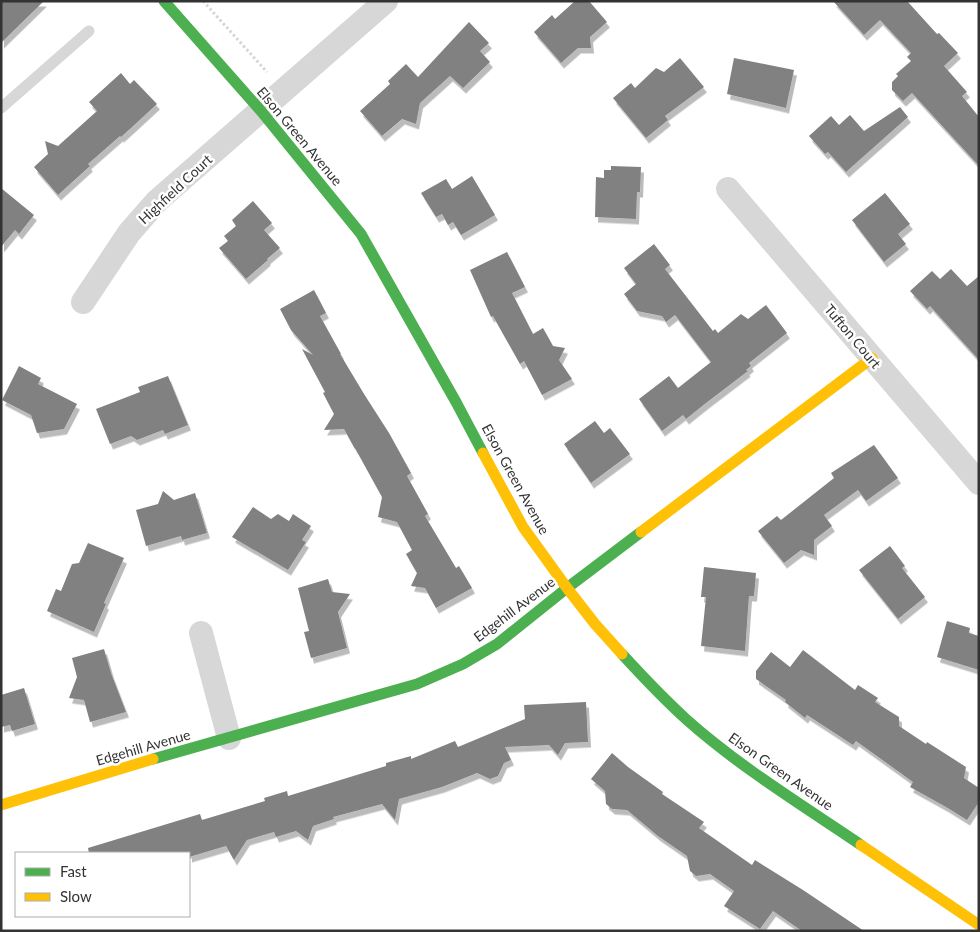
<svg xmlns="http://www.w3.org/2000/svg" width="980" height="932" font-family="Lato,sans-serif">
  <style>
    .building { fill: #818181; filter: url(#shadow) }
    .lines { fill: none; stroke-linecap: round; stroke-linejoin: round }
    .path { stroke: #d6d6d6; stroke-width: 3; stroke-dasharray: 2.5 2.5; stroke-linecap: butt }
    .lane { stroke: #d7d7d7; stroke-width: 11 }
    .street { stroke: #d7d7d7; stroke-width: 24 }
    .fast { stroke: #4caf50; stroke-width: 11 }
    .slow { stroke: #ffc107; stroke-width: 11 }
    .labels { text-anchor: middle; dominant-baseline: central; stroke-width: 5; stroke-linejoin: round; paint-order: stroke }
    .street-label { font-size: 14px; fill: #333; stroke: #fff }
  </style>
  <defs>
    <filter id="shadow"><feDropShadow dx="3" dy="5.5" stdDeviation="0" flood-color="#0004"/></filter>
  </defs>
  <rect width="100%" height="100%" fill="#fff"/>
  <!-- building -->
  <g class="building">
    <polygon points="1,1 44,1 1,43"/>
    <polygon points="575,1 589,1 607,22 590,37 591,48 578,48 561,63 534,32 552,15 555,19"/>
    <polygon points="833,1 907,1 937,34 939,33 958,53 944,66 967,92 962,96 979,117 979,166 912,93 903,101 892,90 892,82 898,76 896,74 911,61 907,57 911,53 880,20 864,35"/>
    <polygon points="469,22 489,43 480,51 490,62 463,88 450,76 420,103 416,124 402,119 382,136 360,111 390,84 388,81 406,64 418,77"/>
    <polygon points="680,58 704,87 665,116 668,120 646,138 613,98 631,83 635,88 656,68 664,72"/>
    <polygon points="734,58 794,70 786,108 727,94"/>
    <polygon points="121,73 130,84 134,80 157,104 131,128 121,137 120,136 88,164 90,166 58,195 34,167 48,154 45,141 58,146 97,111 89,102"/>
    <polygon points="900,107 908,117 846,172 828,152 825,154 809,136 831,116 839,125 850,115 864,131"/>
    <polygon points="611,166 641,167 640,192 637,192 636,219 595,217 596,177 604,178 604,170 611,170"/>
    <polygon points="472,176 495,215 461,235 453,222 448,225 442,214 436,217 421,193 446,179 452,189"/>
    <polygon points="1,188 34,215 19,234 15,230 1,247"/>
    <polygon points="885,193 910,224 898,234 906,244 884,262 852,220"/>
    <polygon points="253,201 272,223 264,230 280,248 267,259 268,260 246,279 219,248 228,241 224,236 236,226 232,220"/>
    <polygon points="654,244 670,265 665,269 713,331 715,329 718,333 741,314 748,319 766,305 787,333 749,363 751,366 746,370 748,371 706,403 686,419 683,415 662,431 639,399 669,376 678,388 711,362 675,315 666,322 662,316 637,311 624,294 636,284 624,268"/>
    <polygon points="507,252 525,287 512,293 533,334 543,328 553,346 565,348 559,360 572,379 542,395 524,361 520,364 493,316 491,317 470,270"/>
    <polygon points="951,269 967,286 979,276 979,360 930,306 927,309 910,291 932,271 940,279"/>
    <polygon points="314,290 326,313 320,316 341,354 340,354 364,394 389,433 411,473 407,476 428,514 425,516 456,568 459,566 472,588 436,608 425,588 411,586 417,573 406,554 412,550 397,522 378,517 382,497 355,448 355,449 344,429 324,430 334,414 323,393 325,392 302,349 313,355 291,330 280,309"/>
    <polygon points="19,366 41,378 38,384 77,404 64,429 37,433 31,415 2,400"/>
    <polygon points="168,376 188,425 165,434 163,430 137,440 131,436 110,444 96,409 140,392 138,387"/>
    <polygon points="595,421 604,433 610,428 630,454 591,483 564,444"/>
    <polygon points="874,445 898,478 866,501 858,490 824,515 832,526 814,540 814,555 801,550 784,563 758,531 777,516 781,520 834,478 831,473"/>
    <polygon points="163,491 174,500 195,493 207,533 182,540 181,536 146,546 136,510 158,504"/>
    <polygon points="253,507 271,519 278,514 289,521 293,514 311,526 302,540 306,542 288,570 232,537"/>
    <polygon points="88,543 124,558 104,603 106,604 94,632 47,611 56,589 61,591 72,564 79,563"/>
    <polygon points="890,546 905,566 902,568 925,597 898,619 859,570"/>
    <polygon points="704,567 756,573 754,596 749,596 745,651 701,646 706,597 701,597"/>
    <polygon points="328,579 332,592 350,594 338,612 347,648 311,658 304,632 309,631 298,588"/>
    <polygon points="947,621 970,628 969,633 979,636 979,670 937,657"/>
    <polygon points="104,649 111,673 126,712 90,722 84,700 69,698 77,677 72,658"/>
    <polygon points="803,650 855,690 858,685 878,698 875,702 899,717 899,726 926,744 927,742 966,767 964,778 979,788 979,802 967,820 946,807 910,787 913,782 856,741 853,745 807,715 805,718 785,702 786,700 756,679 756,671 771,652 790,667"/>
    <polygon points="24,688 35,724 12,731 10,725 1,727 1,695"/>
    <polygon points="586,702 588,742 565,743 558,755 549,745 505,747 511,760 504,763 498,776 490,779 477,773 442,787 399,799 395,820 382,804 333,817 334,819 313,826 308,840 296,831 276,837 274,832 247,840 234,860 226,846 189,857 189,853 89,853 88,848 200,814 202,820 265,801 264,798 287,791 288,796 386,766 386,763 411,756 411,759 455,741 458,747 525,719 524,705"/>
    <polygon points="612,753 628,767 663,792 662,794 704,822 699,828 752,865 755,860 803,890 864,931 802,931 773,911 760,929 724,906 734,891 710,874 696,876 690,871 687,856 658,836 627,810 612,809 606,804 605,791 591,779"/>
  </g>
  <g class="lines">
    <!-- path -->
    <polyline class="path" points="203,1 267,72"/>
    <!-- lane -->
    <polyline class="lane" points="1,108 89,31"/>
    <!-- street -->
    <g class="street">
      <polyline points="728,189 979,483"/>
      <polyline points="83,302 129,233 157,201 386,1"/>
      <polyline points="201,633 229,738"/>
    </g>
    <!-- fast -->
    <g class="fast">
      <polyline points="164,1 261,111 361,234 456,402 483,453"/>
      <path d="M622,654C643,677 664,699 687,720C740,767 802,805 861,845"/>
      <polyline points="153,759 417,684 463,664 497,644 567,588 641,532"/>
    </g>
    <!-- slow -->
    <g class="slow">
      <polyline points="483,453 523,527 567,588 595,624 622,654"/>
      <polyline points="641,532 872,358"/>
      <polyline points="1,805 153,759"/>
      <polyline points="861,845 979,925"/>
    </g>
  </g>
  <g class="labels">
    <!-- street labels -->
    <g class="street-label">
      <text transform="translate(300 136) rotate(50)">Elson Green Avenue</text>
      <text transform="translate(175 189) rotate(-43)">Highfield Court</text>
      <text transform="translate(853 336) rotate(50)">Tufton Court</text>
      <text transform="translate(516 479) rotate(61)">Elson Green Avenue</text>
      <text transform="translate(514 609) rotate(-37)">Edgehill Avenue</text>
      <text transform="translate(143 747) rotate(-16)">Edgehill Avenue</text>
      <text transform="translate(781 771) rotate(35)">Elson Green Avenue</text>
    </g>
  </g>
  <!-- border -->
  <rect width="980" height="932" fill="none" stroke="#333333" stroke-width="5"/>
  <!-- legend -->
  <rect x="15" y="852" width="175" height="65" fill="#ffffff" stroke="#adadad"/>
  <rect x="25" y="868" width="25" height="8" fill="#4caf50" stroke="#adadad"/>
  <text x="60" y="877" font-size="15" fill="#333333">Fast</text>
  <rect x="25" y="893" width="25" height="8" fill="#ffc107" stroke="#adadad"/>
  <text x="60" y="902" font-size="15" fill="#333333">Slow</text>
</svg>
